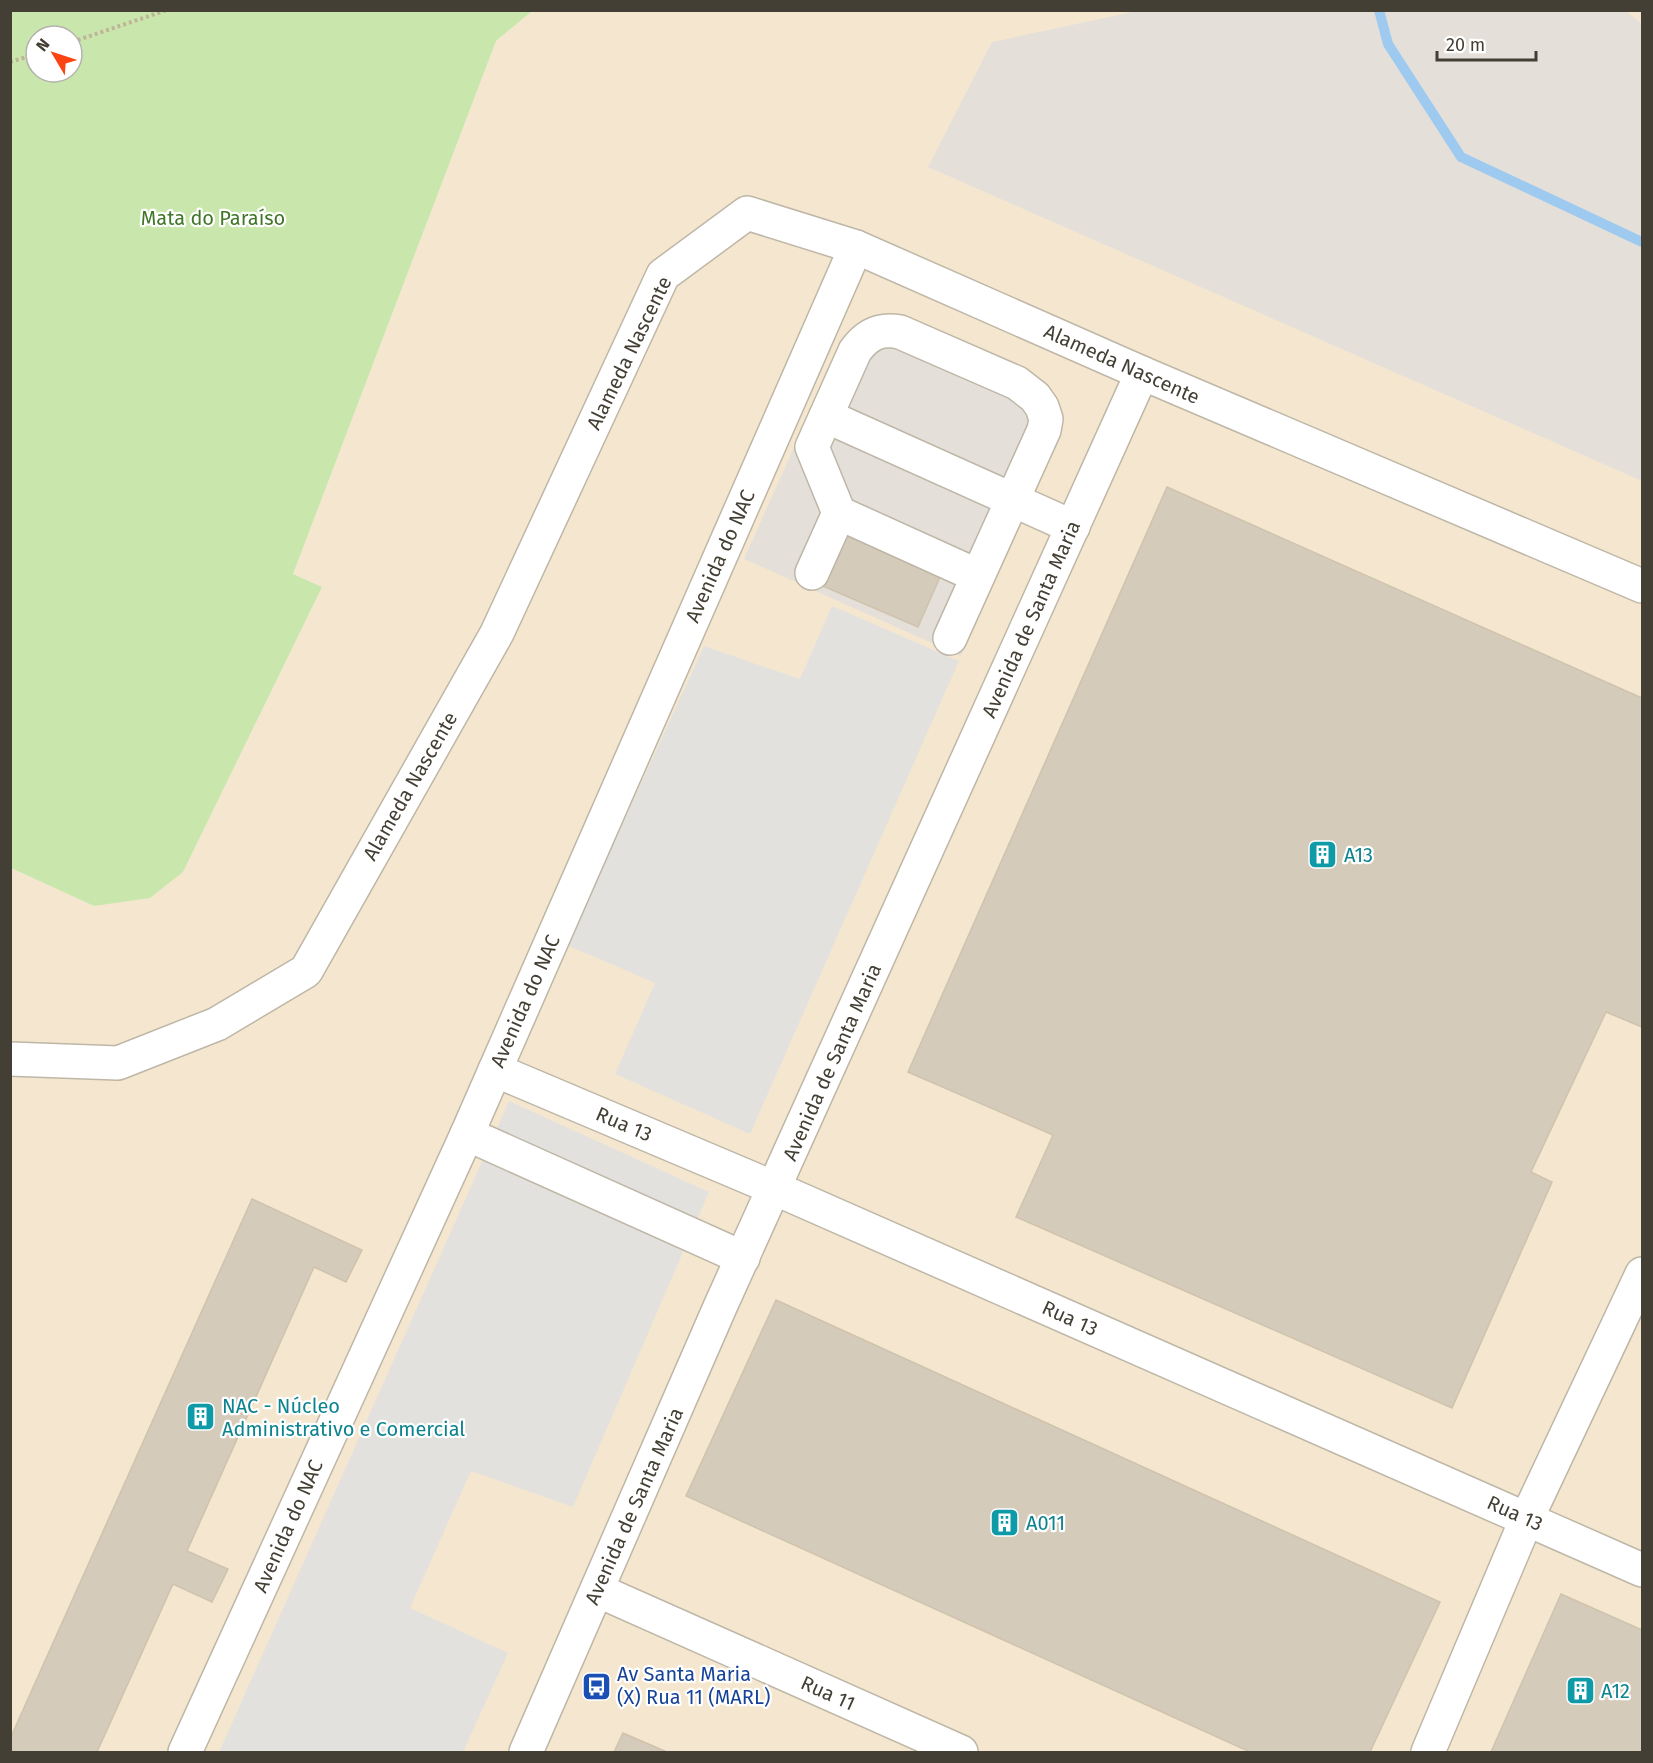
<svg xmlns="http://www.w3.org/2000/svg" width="1653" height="1763" font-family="'Fira Sans',sans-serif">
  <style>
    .commercial { fill: #f5e7cf }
    .industrial { fill: #e4e0d9 }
    .green { fill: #c9e7ac; fill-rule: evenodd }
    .parking { fill: #e3e1dd }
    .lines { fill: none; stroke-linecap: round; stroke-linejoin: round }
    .stream { stroke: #9fcaf0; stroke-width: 10 }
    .building { fill: #d4cbba; stroke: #cfc3ad; stroke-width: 1.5 }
    .minor-casing { stroke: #beb7a7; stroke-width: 36 }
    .path { stroke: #bfb498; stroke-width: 4; stroke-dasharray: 3 3; stroke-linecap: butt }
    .minor { stroke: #fff; stroke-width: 33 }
    .labels { text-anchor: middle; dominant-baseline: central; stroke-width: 4.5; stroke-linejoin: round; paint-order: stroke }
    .park-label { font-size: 20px; fill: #417628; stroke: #fff }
    .street-label { font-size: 20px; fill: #443f34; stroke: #fff }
    .culture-label { font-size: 20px; fill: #0d838f; stroke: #fff; text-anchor: start }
    .transit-label { font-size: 20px; fill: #164399; stroke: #fff; text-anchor: start }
  </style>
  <rect width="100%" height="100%" fill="#f2efe4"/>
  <!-- commercial -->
  <polygon class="commercial" points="532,10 1642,11 1642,1752 11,1752 11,868 94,906 183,872 322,587 293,574 496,41"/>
  <!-- industrial -->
  <g class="industrial">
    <polygon points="1137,11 1625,10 1642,24 1642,481 928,167 992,42"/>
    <polygon points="890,314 904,318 1036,378 1054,393 1062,417 1061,432 961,656 744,559 842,340 851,329 867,318 877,315"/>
  </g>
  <!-- green -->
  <path class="green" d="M11,10L532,11L496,41L293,574L322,587L183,872L150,898L94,906L11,868ZM36,36H72V72H36Z"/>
  <!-- parking -->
  <g class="parking">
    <polygon points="832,606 959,661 750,1134 615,1074 655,983 567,945 704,646 800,679"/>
    <polygon points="509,1101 709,1192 573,1507 471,1471 410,1608 508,1653 463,1752 219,1752"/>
  </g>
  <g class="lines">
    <!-- stream -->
    <polyline class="stream" points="1379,10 1388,44 1461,157 1642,242"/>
  </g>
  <!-- building -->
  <g class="building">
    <polygon points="1167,487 1642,698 1642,1027 1606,1012 1531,1172 1552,1182 1452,1408 1016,1217 1053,1135 908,1072"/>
    <polygon points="845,535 940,577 918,627 823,586"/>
    <polygon points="252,1199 362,1250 346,1282 314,1267 187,1551 228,1569 212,1602 173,1584 97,1752 10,1752 10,1739"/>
    <polygon points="776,1300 1440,1602 1370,1752 1250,1752 686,1496"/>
    <polygon points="1561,1594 1642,1630 1642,1752 1491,1752"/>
    <polygon points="623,1733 667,1752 614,1752"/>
  </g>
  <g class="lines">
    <defs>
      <g id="minor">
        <polyline points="826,416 1073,527"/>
        <polyline points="812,573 839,513"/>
        <path d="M950,638L1044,430L1046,419L1042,407L1035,397L1017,383L900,332C880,328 867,334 855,351L812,447L839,513L978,576"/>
        <polyline points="10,1059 118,1063 217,1024 306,971 497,633 663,275 747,213 856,247 1142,373 1642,586"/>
        <polyline points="495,1070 774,1188 1642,1570"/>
        <polyline points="467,1134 743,1258"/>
        <polyline points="597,1590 961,1752"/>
        <polyline points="185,1752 467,1134 856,247"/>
        <polyline points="526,1752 720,1307 1142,373"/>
        <polyline points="1428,1752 1527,1518 1642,1274"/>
      </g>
    </defs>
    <!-- minor casing -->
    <use href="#minor" class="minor-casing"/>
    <!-- path -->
    <g class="path">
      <polyline points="72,42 167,10"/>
      <polyline points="10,62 36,54"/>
    </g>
    <!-- minor -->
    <use href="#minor" class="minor"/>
  </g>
  <!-- icons -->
  <defs>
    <symbol id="building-square" viewBox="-11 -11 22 22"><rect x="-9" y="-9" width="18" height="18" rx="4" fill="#0f9aa8" stroke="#fff"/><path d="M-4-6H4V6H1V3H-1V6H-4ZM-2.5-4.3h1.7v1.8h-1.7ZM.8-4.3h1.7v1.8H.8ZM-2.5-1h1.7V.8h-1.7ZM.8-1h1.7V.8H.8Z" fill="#fff"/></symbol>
    <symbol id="bus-square" viewBox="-11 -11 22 22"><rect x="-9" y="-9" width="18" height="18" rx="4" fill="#1a4fb4" stroke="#fff"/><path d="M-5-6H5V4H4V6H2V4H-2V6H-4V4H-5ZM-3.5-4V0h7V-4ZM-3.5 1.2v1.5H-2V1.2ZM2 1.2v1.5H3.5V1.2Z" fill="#fff"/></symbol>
  </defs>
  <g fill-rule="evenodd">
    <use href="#building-square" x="1306" y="838" width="33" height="33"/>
    <use href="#building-square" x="184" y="1400" width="33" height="33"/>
    <use href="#building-square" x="988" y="1506" width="33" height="33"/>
    <use href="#bus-square" x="580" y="1670" width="33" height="33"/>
    <use href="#building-square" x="1564" y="1674" width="33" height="33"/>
  </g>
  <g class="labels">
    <!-- park labels -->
    <g class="park-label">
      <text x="213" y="218">Mata do Paraíso</text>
    </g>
    <!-- street labels -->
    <g class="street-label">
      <text transform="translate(629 353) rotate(-64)">Alameda Nascente</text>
      <text transform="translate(1122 364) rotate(24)">Alameda Nascente</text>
      <text transform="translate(720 556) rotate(-66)">Avenida do NAC</text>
      <text transform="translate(1031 619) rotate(-66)">Avenida de Santa Maria</text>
      <text transform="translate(410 786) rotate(-60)">Alameda Nascente</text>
      <text transform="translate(525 1001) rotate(-66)">Avenida do NAC</text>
      <text transform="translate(832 1062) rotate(-66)">Avenida de Santa Maria</text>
      <text transform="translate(624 1124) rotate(23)">Rua 13</text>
      <text transform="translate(1070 1318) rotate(24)">Rua 13</text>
      <text transform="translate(634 1506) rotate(-66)">Avenida de Santa Maria</text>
      <text transform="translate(1515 1513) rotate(24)">Rua 13</text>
      <text transform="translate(288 1526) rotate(-66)">Avenida do NAC</text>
      <text transform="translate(828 1693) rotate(24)">Rua 11</text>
    </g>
    <!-- culture labels -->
    <g class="culture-label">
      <text x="1344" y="855">A13</text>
      <text x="222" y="1406">NAC - Núcleo<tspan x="222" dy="23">Administrativo e Comercial</tspan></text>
      <text x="1026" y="1523">A011</text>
      <text x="1601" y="1691">A12</text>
    </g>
    <!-- transit labels -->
    <g class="transit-label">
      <text x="617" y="1674">Av Santa Maria<tspan x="617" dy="23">(X) Rua 11 (MARL)</tspan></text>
    </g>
  </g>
  <!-- border -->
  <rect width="1653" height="1763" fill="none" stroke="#443f34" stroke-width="24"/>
  <!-- north arrow -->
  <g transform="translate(54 54) rotate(309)"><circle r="28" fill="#ffffff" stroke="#b4b2ae" stroke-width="1.5"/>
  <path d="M0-4.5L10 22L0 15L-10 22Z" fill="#fb4313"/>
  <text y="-9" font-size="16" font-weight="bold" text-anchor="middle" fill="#443f34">N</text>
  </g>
  <!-- scale -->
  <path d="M1437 51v9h99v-9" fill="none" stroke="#443f34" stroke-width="3"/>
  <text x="1446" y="51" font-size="18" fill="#443f34" stroke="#ffffff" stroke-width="4.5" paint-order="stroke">20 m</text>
</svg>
